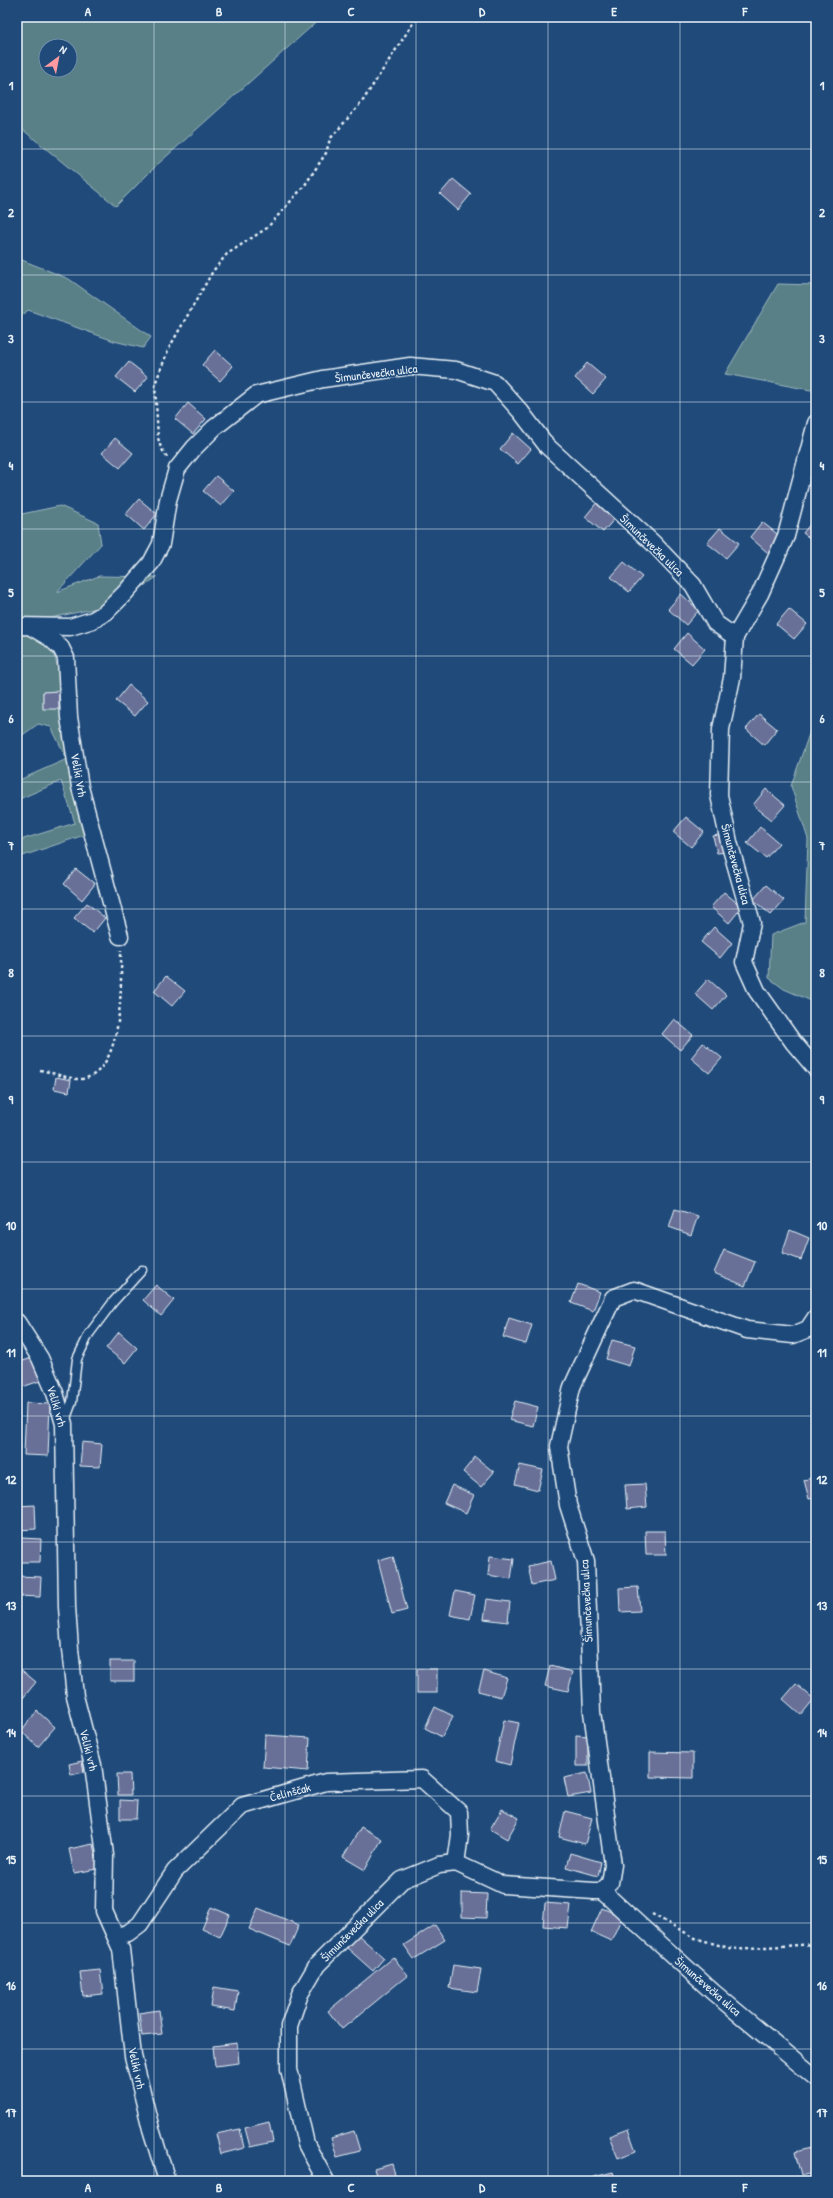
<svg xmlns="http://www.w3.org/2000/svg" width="833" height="2198" font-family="'Patrick Hand',sans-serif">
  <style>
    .green { fill: #588086; stroke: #a0b8bf; fill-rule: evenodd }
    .building { fill: #677098; stroke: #e8f1f8 }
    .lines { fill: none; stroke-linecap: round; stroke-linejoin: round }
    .lane-casing { stroke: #e8f1f8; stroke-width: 11 }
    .street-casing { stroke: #e8f1f8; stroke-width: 19 }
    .path { stroke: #e8f1f8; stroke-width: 2.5; stroke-dasharray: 3 3; stroke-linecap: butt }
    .lane { stroke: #1f4a7a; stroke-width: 8 }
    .street { stroke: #1f4a7a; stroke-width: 16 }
    .grid { fill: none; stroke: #e8f1f8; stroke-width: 1; stroke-opacity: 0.55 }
    .labels { text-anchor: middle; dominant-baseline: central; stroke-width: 3; stroke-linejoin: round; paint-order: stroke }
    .street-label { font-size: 12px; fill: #e8f1f8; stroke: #1f4a7a }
    .neatline { fill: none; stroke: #e8f1f8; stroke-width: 1.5 }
    .grid-label { font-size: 13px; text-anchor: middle; font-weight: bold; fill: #e8f1f8 }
  </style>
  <rect width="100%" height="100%" fill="#1f4a7a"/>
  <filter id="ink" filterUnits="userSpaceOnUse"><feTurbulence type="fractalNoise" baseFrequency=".025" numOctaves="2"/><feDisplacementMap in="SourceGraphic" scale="8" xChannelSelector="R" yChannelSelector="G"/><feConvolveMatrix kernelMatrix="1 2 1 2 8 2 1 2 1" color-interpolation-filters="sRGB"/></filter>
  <g filter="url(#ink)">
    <!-- green -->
    <g class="green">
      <path d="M17,17H322L158,164L116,206L17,125ZM46,46H70V70H46Z"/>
      <polygon points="17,258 69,279 151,337 143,348 114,341 28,310 17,321"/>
      <polygon points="778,284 816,285 816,391 725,374"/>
      <polygon points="60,506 98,523 101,544 57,592 99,576 157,577 117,604 36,621 17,616 17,515"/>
      <path d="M17,630C52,638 60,658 59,691L43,692V708L59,709L62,711L72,777L84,835L17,858V841L75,823L61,781L17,800V781L67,759L51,727L38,724L17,739Z"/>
      <polygon points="816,714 816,1003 784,989 769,978 771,935 805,922 808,839 791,786"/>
    </g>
    <!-- building -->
    <g class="building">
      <polygon points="453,179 471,194 458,210 440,194"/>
      <polygon points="215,350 233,366 220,381 202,365"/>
      <polygon points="129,362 148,377 135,392 116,377"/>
      <polygon points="587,363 606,379 593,394 575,378"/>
      <polygon points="188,403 206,419 193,434 175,419"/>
      <polygon points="513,433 531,449 518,464 500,449"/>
      <polygon points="115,438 133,453 120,468 102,453"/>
      <polygon points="216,476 234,491 221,506 203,491"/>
      <polygon points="139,499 157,514 144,530 126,514"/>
      <polygon points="598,501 616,517 603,532 585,517"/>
      <polygon points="816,517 816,543 803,533"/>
      <polygon points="762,522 781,537 768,553 750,537"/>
      <polygon points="720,528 739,543 726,558 707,543"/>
      <polygon points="624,562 642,577 629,592 611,577"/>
      <polygon points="681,594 699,610 686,625 668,609"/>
      <polygon points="789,609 807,624 794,639 776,624"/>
      <polygon points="687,633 705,649 692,664 674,649"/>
      <polygon points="129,685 148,701 135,716 116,701"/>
      <polygon points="59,691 59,709 43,709 43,692"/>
      <polygon points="759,714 777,729 764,745 746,729"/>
      <polygon points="766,789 785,805 772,820 753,805"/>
      <polygon points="686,817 704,832 691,847 673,832"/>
      <polygon points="760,827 779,843 766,858 747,843"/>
      <polygon points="724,834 728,852 717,853 713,836"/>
      <polygon points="76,869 95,884 82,900 64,884"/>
      <polygon points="766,885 784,900 771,915 753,900"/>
      <polygon points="724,892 742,907 729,923 711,907"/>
      <polygon points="87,903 105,918 93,933 74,918"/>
      <polygon points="714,927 732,943 720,958 701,942"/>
      <polygon points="166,976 185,991 172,1006 154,991"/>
      <polygon points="708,979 726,995 713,1010 695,994"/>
      <polygon points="674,1019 693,1035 680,1050 662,1034"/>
      <polygon points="703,1043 722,1058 709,1073 691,1058"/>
      <polygon points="56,1077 71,1080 69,1092 54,1089"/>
      <polygon points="675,1209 698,1216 691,1235 669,1227"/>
      <polygon points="790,1230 809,1238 801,1260 782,1253"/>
      <polygon points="724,1250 755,1262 745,1286 714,1273"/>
      <polygon points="578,1284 600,1292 593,1311 571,1303"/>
      <polygon points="156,1285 174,1300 161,1316 143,1300"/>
      <polygon points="509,1318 532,1325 526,1344 503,1337"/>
      <polygon points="119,1332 137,1348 125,1363 106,1348"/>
      <polygon points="612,1340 635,1346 629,1366 606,1359"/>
      <polygon points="35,1357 43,1380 22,1387 17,1372 17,1363"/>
      <polygon points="515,1401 538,1407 533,1426 509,1420"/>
      <polygon points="26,1403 50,1404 48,1456 24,1455"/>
      <polygon points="82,1442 102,1444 100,1467 80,1466"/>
      <polygon points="475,1457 494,1472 481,1487 463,1472"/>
      <polygon points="520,1465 543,1470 538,1490 515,1484"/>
      <polygon points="816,1477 816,1498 809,1499 804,1480"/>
      <polygon points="645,1484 647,1507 627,1509 625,1485"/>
      <polygon points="452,1485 474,1495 466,1513 444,1503"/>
      <polygon points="35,1505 36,1529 17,1530 17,1506"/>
      <polygon points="645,1531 665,1531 666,1555 646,1555"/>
      <polygon points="21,1538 41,1539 40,1562 20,1562"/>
      <polygon points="393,1556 407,1610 392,1614 378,1560"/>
      <polygon points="490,1556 514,1559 511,1579 488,1575"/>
      <polygon points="551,1561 555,1580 532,1585 528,1566"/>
      <polygon points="17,1576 41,1577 40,1597 17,1596"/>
      <polygon points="638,1587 640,1611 620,1612 619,1588"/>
      <polygon points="455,1591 475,1595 470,1619 450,1615"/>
      <polygon points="487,1599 510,1602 508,1622 484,1619"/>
      <rect x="110" y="1661" width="24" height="20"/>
      <polygon points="550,1666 573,1672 568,1691 545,1686"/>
      <polygon points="18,1667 36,1682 23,1698 17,1693"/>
      <rect x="417" y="1669" width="20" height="24"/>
      <polygon points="484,1671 507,1678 501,1697 478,1691"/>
      <polygon points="796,1684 814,1699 801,1715 783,1699"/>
      <polygon points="435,1707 453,1716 442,1737 425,1728"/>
      <polygon points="37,1711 55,1727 38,1747 21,1731"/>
      <polygon points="504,1720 519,1723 510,1765 495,1761"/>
      <polygon points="265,1735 310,1738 308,1771 263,1767"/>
      <polygon points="576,1735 588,1736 588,1766 576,1766"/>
      <polygon points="650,1752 693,1753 693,1778 650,1777"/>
      <polygon points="82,1761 84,1772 71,1775 69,1764"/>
      <polygon points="587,1773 591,1793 568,1797 564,1778"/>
      <polygon points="117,1774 130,1774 131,1795 118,1795"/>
      <polygon points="120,1800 137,1801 136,1819 120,1819"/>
      <polygon points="502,1809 519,1818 507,1839 490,1829"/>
      <polygon points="565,1811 592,1818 585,1844 559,1837"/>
      <polygon points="361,1827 382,1839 365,1870 343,1857"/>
      <polygon points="93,1844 98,1869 74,1873 69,1849"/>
      <polygon points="570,1853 601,1862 598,1876 566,1867"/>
      <polygon points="462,1893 487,1894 486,1918 462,1917"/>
      <polygon points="545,1903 571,1905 568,1928 543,1926"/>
      <polygon points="211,1907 230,1915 220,1937 202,1929"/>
      <polygon points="258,1908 299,1925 290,1946 249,1929"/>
      <polygon points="602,1908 622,1917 611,1941 591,1932"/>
      <polygon points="435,1925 445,1940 414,1959 404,1945"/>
      <polygon points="357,1934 384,1958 373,1971 346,1947"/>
      <polygon points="393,1957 408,1975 342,2029 328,2011"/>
      <polygon points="453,1965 481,1969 477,1992 449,1988"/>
      <polygon points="100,1970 103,1994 83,1996 80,1972"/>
      <polygon points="214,1987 238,1991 235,2011 211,2007"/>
      <polygon points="159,2010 162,2034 142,2036 139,2013"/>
      <polygon points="237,2043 239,2063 215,2066 213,2046"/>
      <polygon points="269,2122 273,2142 250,2147 245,2128"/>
      <polygon points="240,2129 244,2148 221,2154 216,2134"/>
      <polygon points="628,2129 636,2151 618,2158 609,2136"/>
      <polygon points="354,2131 360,2151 337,2157 331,2138"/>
      <polygon points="816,2147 816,2172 801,2176 795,2152"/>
      <polygon points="392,2164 397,2181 378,2181 374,2169"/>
      <polygon points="613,2172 616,2181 595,2181 594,2177"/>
    </g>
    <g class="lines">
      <defs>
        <polyline id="lane" points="65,1421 72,1402 77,1359 89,1334 113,1302 142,1270"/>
        <g id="street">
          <polyline points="17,626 70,627 93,620 106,612 124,594 151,563 161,544 168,500 177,469 194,448 214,428 256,395 323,379 410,366 456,370 495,383 521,412 547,446 653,543 693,585 715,623 735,637 732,678 721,729 719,795 729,842 752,923 744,962 757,991 793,1042 816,1069"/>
          <polyline points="33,628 50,638 61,648 66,658 69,717 80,787 120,936"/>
          <polyline points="735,637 760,594 786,536 816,423"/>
          <polyline points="17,1322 40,1358 55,1393 64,1424 67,1607 70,1649 75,1696 93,1765 105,1855 104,1911 121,1949 133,2056 151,2129 167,2181"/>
          <polyline points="602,1891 713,1992 816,2078"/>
          <polyline points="116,1936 128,1933 140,1924 175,1871 242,1806 326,1782 422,1779 459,1812 460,1835 456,1863"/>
          <polyline points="326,2181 306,2144 289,2069 289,2026 300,1994 317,1965 402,1880 439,1865 456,1863 503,1885 594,1891 602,1891 610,1883 613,1865 592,1712 586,1561 568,1505 559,1446 572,1387 613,1298 634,1290 747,1330 793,1335 808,1329 816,1317"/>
        </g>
      </defs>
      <!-- lane casing -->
      <use href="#lane" class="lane-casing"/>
      <!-- street casing -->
      <use href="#street" class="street-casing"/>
      <!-- path -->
      <g class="path">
        <polyline points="167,457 161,448 158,438 155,384 169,348 213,271 227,254 267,228 305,185 326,153 330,139 362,102 417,17"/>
        <path d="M40,1070C51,1072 72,1080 82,1079C125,1072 121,982 121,950"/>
        <polyline points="652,1914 695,1938 732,1949 816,1944"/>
      </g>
      <!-- lane -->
      <use href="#lane" class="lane"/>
      <!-- street -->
      <use href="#street" class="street"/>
    </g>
  </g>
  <!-- grid -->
  <path class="grid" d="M154,17V2181M285,17V2181M416,17V2181M548,17V2181M680,17V2181M17,149H816M17,275H816M17,402H816M17,529H816M17,656H816M17,782H816M17,909H816M17,1036H816M17,1162H816M17,1289H816M17,1416H816M17,1542H816M17,1669H816M17,1796H816M17,1923H816M17,2049H816"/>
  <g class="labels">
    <!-- street labels -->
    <g class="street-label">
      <text transform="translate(376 373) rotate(-7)">Šimunčevečka ulica</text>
      <text transform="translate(652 545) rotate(44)">Šimunčevečka ulica</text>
      <text transform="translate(79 775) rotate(80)">Veliki Vrh</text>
      <text transform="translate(736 864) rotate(75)">Šimunčevečka ulica</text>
      <text transform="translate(57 1406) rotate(74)">Veliki vrh</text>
      <text transform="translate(586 1601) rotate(-93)">Šimunčevečka ulica</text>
      <text transform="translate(89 1750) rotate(76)">Veliki vrh</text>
      <text transform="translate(290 1792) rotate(-15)">Čelinščak</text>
      <text transform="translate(352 1930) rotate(-45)">Šimunčevečka ulica</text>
      <text transform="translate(708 1986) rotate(41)">Šimunčevečka ulica</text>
      <text transform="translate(137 2068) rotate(78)">Veliki vrh</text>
    </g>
  </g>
  <!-- margin -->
  <rect width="833" height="2198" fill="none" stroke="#1f4a7a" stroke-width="44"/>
  <!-- north arrow -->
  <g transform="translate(58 58) rotate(32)"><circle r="19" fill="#1f4a7a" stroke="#6f8dac"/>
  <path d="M0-3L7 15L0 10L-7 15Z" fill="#ff9aa2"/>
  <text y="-6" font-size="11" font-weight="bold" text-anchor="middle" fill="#e8f1f8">N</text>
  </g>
  <rect x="22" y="22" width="789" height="2154" class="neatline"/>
  <g class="grid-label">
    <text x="88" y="16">A</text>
    <text x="219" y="16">B</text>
    <text x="351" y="16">C</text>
    <text x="482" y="16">D</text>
    <text x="614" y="16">E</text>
    <text x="745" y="16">F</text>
    <text x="11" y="90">1</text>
    <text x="822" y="90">1</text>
    <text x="11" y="217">2</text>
    <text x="822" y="217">2</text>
    <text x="11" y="343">3</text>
    <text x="822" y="343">3</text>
    <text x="11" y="470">4</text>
    <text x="822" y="470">4</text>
    <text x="11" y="597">5</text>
    <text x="822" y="597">5</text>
    <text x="11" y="723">6</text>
    <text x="822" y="723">6</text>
    <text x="11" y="850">7</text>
    <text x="822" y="850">7</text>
    <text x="11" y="977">8</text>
    <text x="822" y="977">8</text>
    <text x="11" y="1104">9</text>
    <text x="822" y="1104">9</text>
    <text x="11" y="1230">10</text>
    <text x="822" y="1230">10</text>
    <text x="11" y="1357">11</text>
    <text x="822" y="1357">11</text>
    <text x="11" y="1484">12</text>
    <text x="822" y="1484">12</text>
    <text x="11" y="1610">13</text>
    <text x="822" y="1610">13</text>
    <text x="11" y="1737">14</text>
    <text x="822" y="1737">14</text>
    <text x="11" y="1864">15</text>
    <text x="822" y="1864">15</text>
    <text x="11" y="1990">16</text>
    <text x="822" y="1990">16</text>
    <text x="11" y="2117">17</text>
    <text x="822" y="2117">17</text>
    <text x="88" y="2192">A</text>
    <text x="219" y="2192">B</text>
    <text x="351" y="2192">C</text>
    <text x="482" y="2192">D</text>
    <text x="614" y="2192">E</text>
    <text x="745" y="2192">F</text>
  </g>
</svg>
